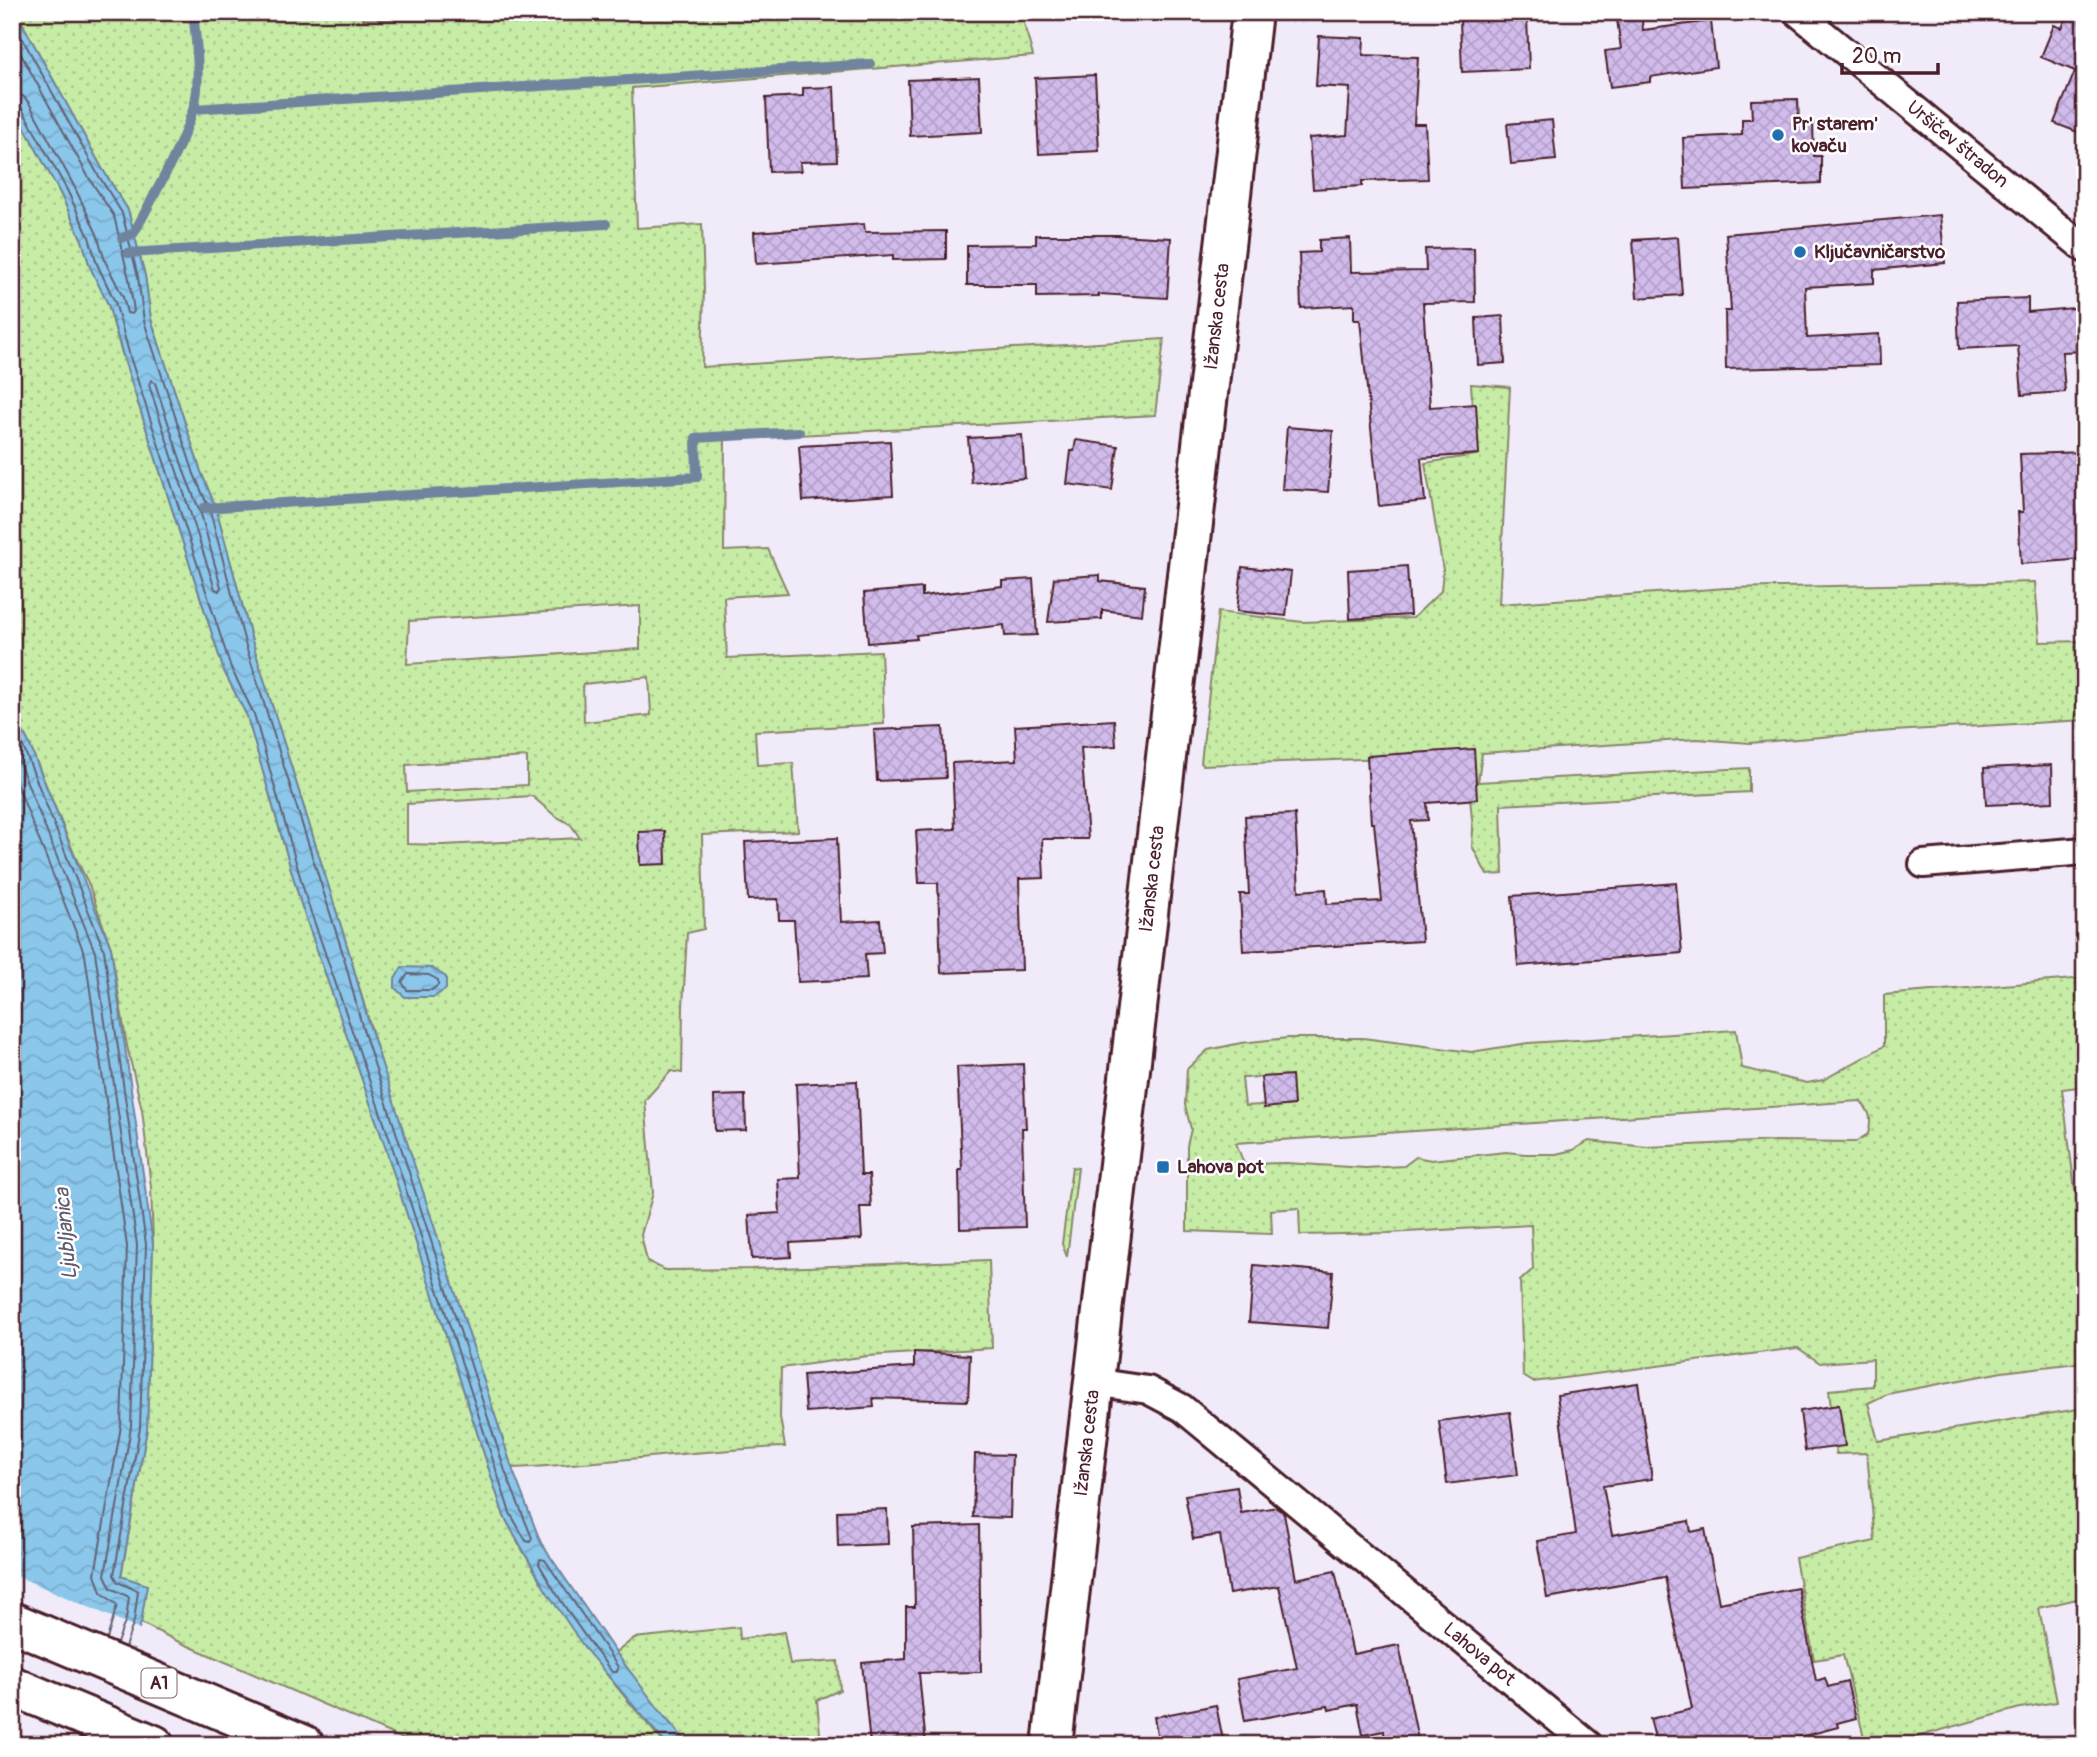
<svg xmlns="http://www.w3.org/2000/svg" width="2097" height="1757" font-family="Pangolin,sans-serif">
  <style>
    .grass { fill: url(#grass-dots); stroke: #888668; stroke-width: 2; fill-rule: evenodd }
    .water { fill: url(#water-waves); stroke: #70849e; stroke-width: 2 }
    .pier { fill: #f1ebf9 }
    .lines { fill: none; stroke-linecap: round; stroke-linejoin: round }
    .shore { stroke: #646277; stroke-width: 2 }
    .stream { stroke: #70849e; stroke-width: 10 }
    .building { fill: url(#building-cross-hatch); stroke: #4a1f2b; stroke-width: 2 }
    .minor-casing { stroke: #4a1f2b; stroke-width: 32 }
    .secondary-casing { stroke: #4a1f2b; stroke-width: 44 }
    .motorway-casing { stroke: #4a1f2b; stroke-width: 44 }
    .minor { stroke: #fff; stroke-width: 26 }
    .secondary { stroke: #fff; stroke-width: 38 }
    .motorway { stroke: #fff; stroke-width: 38 }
    .poi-dot { fill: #1f6fb2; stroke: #fff; stroke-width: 2.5 }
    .labels { text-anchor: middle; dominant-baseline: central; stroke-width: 5; stroke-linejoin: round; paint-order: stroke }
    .shield { fill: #fff; stroke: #80626b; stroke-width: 2 }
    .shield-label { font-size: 18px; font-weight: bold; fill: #4a1f2b }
    .poi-label { font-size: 19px; font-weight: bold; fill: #4a1f2b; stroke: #fff; text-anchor: start }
    .street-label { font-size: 19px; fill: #4a1f2b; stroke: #fff }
    .water-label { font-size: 21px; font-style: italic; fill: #605a6e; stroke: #fff }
  </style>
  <defs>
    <pattern id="grass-dots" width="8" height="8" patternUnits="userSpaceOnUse" patternTransform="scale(1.75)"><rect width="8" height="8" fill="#c6eca6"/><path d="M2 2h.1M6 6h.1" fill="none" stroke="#acca8f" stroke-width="1.8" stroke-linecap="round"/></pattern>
    <pattern id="water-waves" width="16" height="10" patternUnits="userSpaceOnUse" patternTransform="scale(1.75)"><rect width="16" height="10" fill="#8ac7ea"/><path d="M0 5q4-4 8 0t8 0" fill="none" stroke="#79aac9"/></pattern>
    <pattern id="building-cross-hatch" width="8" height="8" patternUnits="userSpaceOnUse" patternTransform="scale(1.75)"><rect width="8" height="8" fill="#d0bbeb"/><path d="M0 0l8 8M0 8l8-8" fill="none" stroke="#b4a0ca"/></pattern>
  </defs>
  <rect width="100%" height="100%" fill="#f1ebf9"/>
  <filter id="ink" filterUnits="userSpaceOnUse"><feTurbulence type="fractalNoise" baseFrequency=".0143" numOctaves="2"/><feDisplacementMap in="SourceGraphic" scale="14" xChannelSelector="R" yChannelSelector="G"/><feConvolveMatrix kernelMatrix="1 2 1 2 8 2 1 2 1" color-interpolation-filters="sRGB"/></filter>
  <g filter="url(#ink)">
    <!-- grass -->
    <g class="grass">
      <path d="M16,12H363V19L469,20L645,12H1021L1033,56L632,88L637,228L702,224L704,288L702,367L1164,339L1155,415L725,439L724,551L768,549L788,593L724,597L727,658L881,651L884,724L755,731L757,765L793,763L798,831L702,835L704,929L687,933L683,1007L682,1073L671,1071L645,1100L653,1193L641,1235L647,1261L665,1270L751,1269L989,1260L992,1348L868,1356L781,1368L780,1417L785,1447C694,1450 603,1464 512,1468L384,1073L349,952L252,641L216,508L201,472L151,319L145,276L128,210L103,170ZM640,606V649L407,664L409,621ZM649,677L651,715L584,722L583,684ZM527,757V785L407,792L406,765ZM532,796L554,815L571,825L580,838L443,845L407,844V804Z"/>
      <path d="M12,104L60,193L82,240L90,267L108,304L120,347L224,671L247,716L301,904L384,1143L504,1516C548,1602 602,1673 666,1745H417L177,1641L141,1623L146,1585L121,1577L147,1429L153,1244L151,1187L142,1110L127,1046L111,948L89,885L75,856L28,741L12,710Z"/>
      <polygon points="1471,384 1510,387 1499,604 1727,588 2035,582 2040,642 2085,641 2085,720 1893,731 1750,743 1697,739 1482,753 1478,782 1749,768 1749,792 1501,805 1503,874 1487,875 1472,846 1473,830 1466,755 1203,765 1201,763 1218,612 1303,622 1413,618 1441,591 1443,570 1425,463 1476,455"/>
      <path d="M2085,978V1086L2062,1089L2075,1190H2085V1362L2002,1372L1887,1394L1868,1403L1878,1441L2085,1408V1597L2039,1608L2057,1702L2020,1708L1888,1745H1866L1843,1655L1814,1660L1795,1558L1875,1541L1867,1453L1836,1454L1829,1390L1873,1386V1359L1820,1363L1798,1348L1533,1382L1523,1376L1520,1281L1533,1269L1531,1225L1388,1233L1300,1235L1299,1208L1271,1210L1272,1234L1187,1231V1146L1191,1129L1185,1105L1187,1069L1208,1050L1241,1043L1288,1038H1363L1471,1052L1528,1043L1736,1030L1742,1068L1807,1083L1823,1080L1884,1046V995ZM1277,1077L1279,1104L1245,1106L1242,1078ZM1860,1101C1871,1112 1872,1119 1868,1134L1855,1142L1776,1141L1647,1147L1589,1141L1573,1150L1556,1154H1525L1506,1152L1431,1160L1416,1157L1404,1166L1365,1168L1286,1163L1244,1164L1236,1143Z"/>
      <polygon points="1072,1167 1078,1168 1067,1257 1062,1244"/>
      <polygon points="739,1627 740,1639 784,1632 790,1664 838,1661 840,1690 817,1700 821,1745 689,1745 656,1707 616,1653 634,1638"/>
    </g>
    <!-- water -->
    <g class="water">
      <polygon points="12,12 16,12 103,170 128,210 145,276 151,319 201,472 216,508 252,641 349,952 369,1024 512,1468 541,1543 616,1653 664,1716 689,1745 667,1745 586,1650 545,1589 504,1516 384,1143 301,904 247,716 224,671 125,362 108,304 90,267 82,240 60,193 12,104"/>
      <polygon points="12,714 28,741 111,948 153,1244 147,1429 121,1576 147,1585 141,1623 98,1745 12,1745"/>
      <polygon points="402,967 432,968 446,977 446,989 434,997 405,997 395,988 395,979"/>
    </g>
    <!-- pier -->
    <polygon class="pier" points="12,1574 142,1630 101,1745 46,1745 12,1730"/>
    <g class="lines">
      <!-- shore -->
      <g class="shore">
        <polyline points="12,20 97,173 122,213 138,277 144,321 194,474 210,511 245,643 343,954 362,1026 505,1471 532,1538 530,1542 526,1541 510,1513 390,1140 307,901 254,714 231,668 131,360 115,302 97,264 89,237 67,190 21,107 12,103"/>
        <polyline points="12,38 89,178 114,216 129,279 134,311 132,314 127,313 123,297 105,261 97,234 74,186 29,103 23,96 12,94"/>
        <polygon points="151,380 155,383 186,477 201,514 221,587 219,591 215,589 149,385"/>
        <polyline points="12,728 22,744 104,950 146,1244 140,1428 114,1575 118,1582 138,1591 134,1621 125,1647"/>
        <polyline points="12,745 95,952 137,1245 131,1427 105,1575 111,1588 129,1597 126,1619 117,1643"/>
        <polyline points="12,772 85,955 127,1246 121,1426 95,1574 101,1592 117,1605 107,1639"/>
        <polygon points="408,974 429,975 438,980 438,985 432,990 407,990 402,982"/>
        <path d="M540,1559L545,1560L618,1667L617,1672H612C585,1638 560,1602 539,1564Z"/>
      </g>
      <!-- stream -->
      <g class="stream">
        <polyline points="194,109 870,64"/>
        <path d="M122,238L134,233C154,195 180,151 193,110C202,84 196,40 193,12"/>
        <polyline points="128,253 606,224"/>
        <polyline points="204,508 697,477 696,438 799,432"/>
      </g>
    </g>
    <!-- building -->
    <g class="building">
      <polygon points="1616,12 1641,12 1643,30 1711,21 1716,67 1650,77 1650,82 1610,87 1605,51 1621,49"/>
      <polygon points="2069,12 2085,12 2085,135 2054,123 2075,71 2041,57 2054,25 2062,28"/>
      <polygon points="1527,17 1529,69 1462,72 1460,20"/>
      <polygon points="1319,36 1364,38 1363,55 1418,57 1414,124 1425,124 1428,179 1362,181 1362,186 1313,189 1309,138 1347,135 1350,88 1316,86"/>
      <polygon points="1095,75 1099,151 1039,154 1035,78"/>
      <polygon points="979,77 982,132 910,136 908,80"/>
      <polygon points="834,87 837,161 800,162 801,171 769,172 766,98 803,96 803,88"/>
      <polygon points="1798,99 1799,122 1813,122 1814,156 1821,156 1821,183 1685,189 1683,138 1742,135 1742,119 1752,119 1751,100"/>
      <polygon points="1552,120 1556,160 1511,164 1507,124"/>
      <polygon points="1940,215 1945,263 1874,270 1874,283 1805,287 1807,338 1879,334 1880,365 1726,369 1725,311 1731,311 1726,234"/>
      <polygon points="864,224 865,232 946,231 946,259 893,260 893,255 756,264 754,232"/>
      <polygon points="1036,235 1118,235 1171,238 1167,298 1099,294 1099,296 1037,297 1037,285 967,285 967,245 1036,244"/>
      <polygon points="1678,237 1682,295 1637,298 1633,240"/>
      <polygon points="1350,238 1351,272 1426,271 1425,249 1474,248 1475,302 1423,303 1430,407 1476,404 1479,454 1421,458 1425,501 1379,506 1360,320 1354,320 1354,305 1301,308 1299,253 1319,252 1319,240"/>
      <polygon points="2028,298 2028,312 2085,307 2085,351 2062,352 2065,392 2022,395 2018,346 1959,349 1957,301"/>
      <polygon points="1503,316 1505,363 1478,365 1476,318"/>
      <polygon points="1287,427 1333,431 1328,492 1282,489"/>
      <polygon points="1022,435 1025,478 972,483 968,438"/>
      <polygon points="1076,440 1118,446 1112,490 1067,484 1071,451 1074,451"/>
      <polygon points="890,441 893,495 803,501 799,446"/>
      <polygon points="2085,452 2085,559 2021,564 2018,512 2023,512 2020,454"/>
      <polygon points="1407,566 1410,615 1350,619 1348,570"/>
      <polygon points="1242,567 1291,572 1286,616 1237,611"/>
      <polygon points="1100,575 1100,581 1145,586 1142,615 1102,610 1102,619 1048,622 1054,578"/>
      <polygon points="1033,579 1037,635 1005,636 1004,625 916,635 917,639 868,643 864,593 922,588 922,596 1002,586 1002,581"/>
      <polygon points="1114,720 1116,746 1081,748 1088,839 1042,839 1044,878 1019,879 1022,970 941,973 938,883 919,883 916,831 955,829 952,763 1017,760 1015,726"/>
      <polygon points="943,727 946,778 877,781 874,730"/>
      <polygon points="1474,749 1477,799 1427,803 1428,820 1411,821 1422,941 1243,951 1240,894 1249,894 1245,816 1295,814 1299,891 1326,889 1327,904 1382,901 1374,823 1371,823 1367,756"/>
      <polygon points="2052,765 2053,802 1986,805 1984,768"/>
      <polygon points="665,831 666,864 640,865 639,832"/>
      <polygon points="837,838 841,922 880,920 883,953 865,954 867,979 798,982 794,920 779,920 778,899 748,900 745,842"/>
      <polygon points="1676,883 1682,953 1518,966 1512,896"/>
      <polygon points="1023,1064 1026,1128 1022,1128 1025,1227 960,1229 959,1170 962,1170 957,1067"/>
      <polygon points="1292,1075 1294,1105 1264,1108 1261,1077"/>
      <polygon points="857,1081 861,1175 869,1175 871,1207 860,1207 862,1239 790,1243 791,1257 752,1259 749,1215 780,1213 778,1179 800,1178 796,1084"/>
      <polygon points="745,1095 746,1130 715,1131 714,1096"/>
      <polygon points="1254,1265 1333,1272 1328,1328 1249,1322"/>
      <polygon points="914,1352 970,1355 968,1401 873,1398 874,1407 806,1412 803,1375 914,1367"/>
      <polygon points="1638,1383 1652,1479 1603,1486 1612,1535 1689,1521 1691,1532 1705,1529 1719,1603 1798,1588 1816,1681 1825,1678 1828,1687 1847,1682 1856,1718 1837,1723 1838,1727 1770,1745 1657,1745 1650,1719 1692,1709 1665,1577 1547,1598 1537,1541 1576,1534 1557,1395"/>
      <polygon points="1839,1405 1845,1446 1805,1451 1800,1411"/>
      <polygon points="1510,1412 1518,1475 1447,1484 1439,1421"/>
      <polygon points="975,1454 1012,1455 1010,1518 973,1517"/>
      <polygon points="1237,1487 1241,1513 1277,1507 1284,1513 1296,1579 1335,1571 1353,1654 1399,1645 1419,1745 1385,1745 1384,1731 1363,1735 1357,1704 1329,1710 1328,1706 1245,1721 1237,1679 1297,1668 1279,1586 1229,1594 1220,1535 1193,1539 1185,1495"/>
      <polygon points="887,1509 888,1544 838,1546 837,1511"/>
      <polygon points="979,1525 981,1672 919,1673 926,1745 870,1745 862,1663 906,1659 906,1607 915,1607 913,1527"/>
      <polygon points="1216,1705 1224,1745 1159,1745 1154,1717"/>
    </g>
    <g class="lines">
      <defs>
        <g id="minor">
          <path id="s1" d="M1797,12L2085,249"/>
          <polyline points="1923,864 2085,851"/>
          <path id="s2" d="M1093,1382L1148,1390L1182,1408L1589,1745"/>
        </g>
        <g id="secondary">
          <path id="s3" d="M1052,1745L1252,12"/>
        </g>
        <g id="motorway">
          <polyline points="12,1622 304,1745"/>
          <polyline points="12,1686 154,1745"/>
        </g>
      </defs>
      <!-- minor casing -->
      <use href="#minor" class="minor-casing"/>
      <!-- secondary casing -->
      <use href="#secondary" class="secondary-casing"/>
      <!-- motorway casing -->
      <use href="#motorway" class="motorway-casing"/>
      <!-- minor -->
      <use href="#minor" class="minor"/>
      <!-- secondary -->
      <use href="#secondary" class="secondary"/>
      <!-- motorway -->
      <use href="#motorway" class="motorway"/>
    </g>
  </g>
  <!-- markers -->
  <g class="poi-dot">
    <circle cx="1778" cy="135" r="7"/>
    <circle cx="1800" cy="252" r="7"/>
    <rect x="1156" y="1160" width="14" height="14" rx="3.5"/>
  </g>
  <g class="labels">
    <!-- shield labels -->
    <rect class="shield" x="141.5" y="1668.5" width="35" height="29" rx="5"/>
    <g class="shield-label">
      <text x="159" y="1683">A1</text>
    </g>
    <!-- poi labels -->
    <g class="poi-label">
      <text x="1792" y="124">Pr' starem'<tspan x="1792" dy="22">kovaču</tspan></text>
      <text x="1814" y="252">Ključavničarstvo</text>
      <text x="1177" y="1167">Lahova pot</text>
    </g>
    <!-- street labels -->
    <g class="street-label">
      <text stroke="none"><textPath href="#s1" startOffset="208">Uršičev štradon</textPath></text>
      <text stroke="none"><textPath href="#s3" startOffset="1438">Ižanska cesta</textPath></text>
      <text stroke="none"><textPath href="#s3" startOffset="872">Ižanska cesta</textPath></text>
      <text stroke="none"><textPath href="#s3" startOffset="304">Ižanska cesta</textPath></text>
      <text stroke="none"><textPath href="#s2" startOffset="480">Lahova pot</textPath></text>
    </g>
    <!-- water labels -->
    <g class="water-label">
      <text transform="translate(66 1234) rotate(-95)">Ljubljanica</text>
    </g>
  </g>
  <!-- margin -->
  <rect width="2097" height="1757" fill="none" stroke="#fff" stroke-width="42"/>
  <rect x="21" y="21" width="2055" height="1715" fill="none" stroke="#4a1f2b" stroke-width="2.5" filter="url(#ink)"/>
  <!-- scale -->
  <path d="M1842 63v10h96v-10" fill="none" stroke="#4a1f2b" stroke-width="3.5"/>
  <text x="1852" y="63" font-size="21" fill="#4a1f2b" stroke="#ffffff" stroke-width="5" paint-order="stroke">20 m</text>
</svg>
